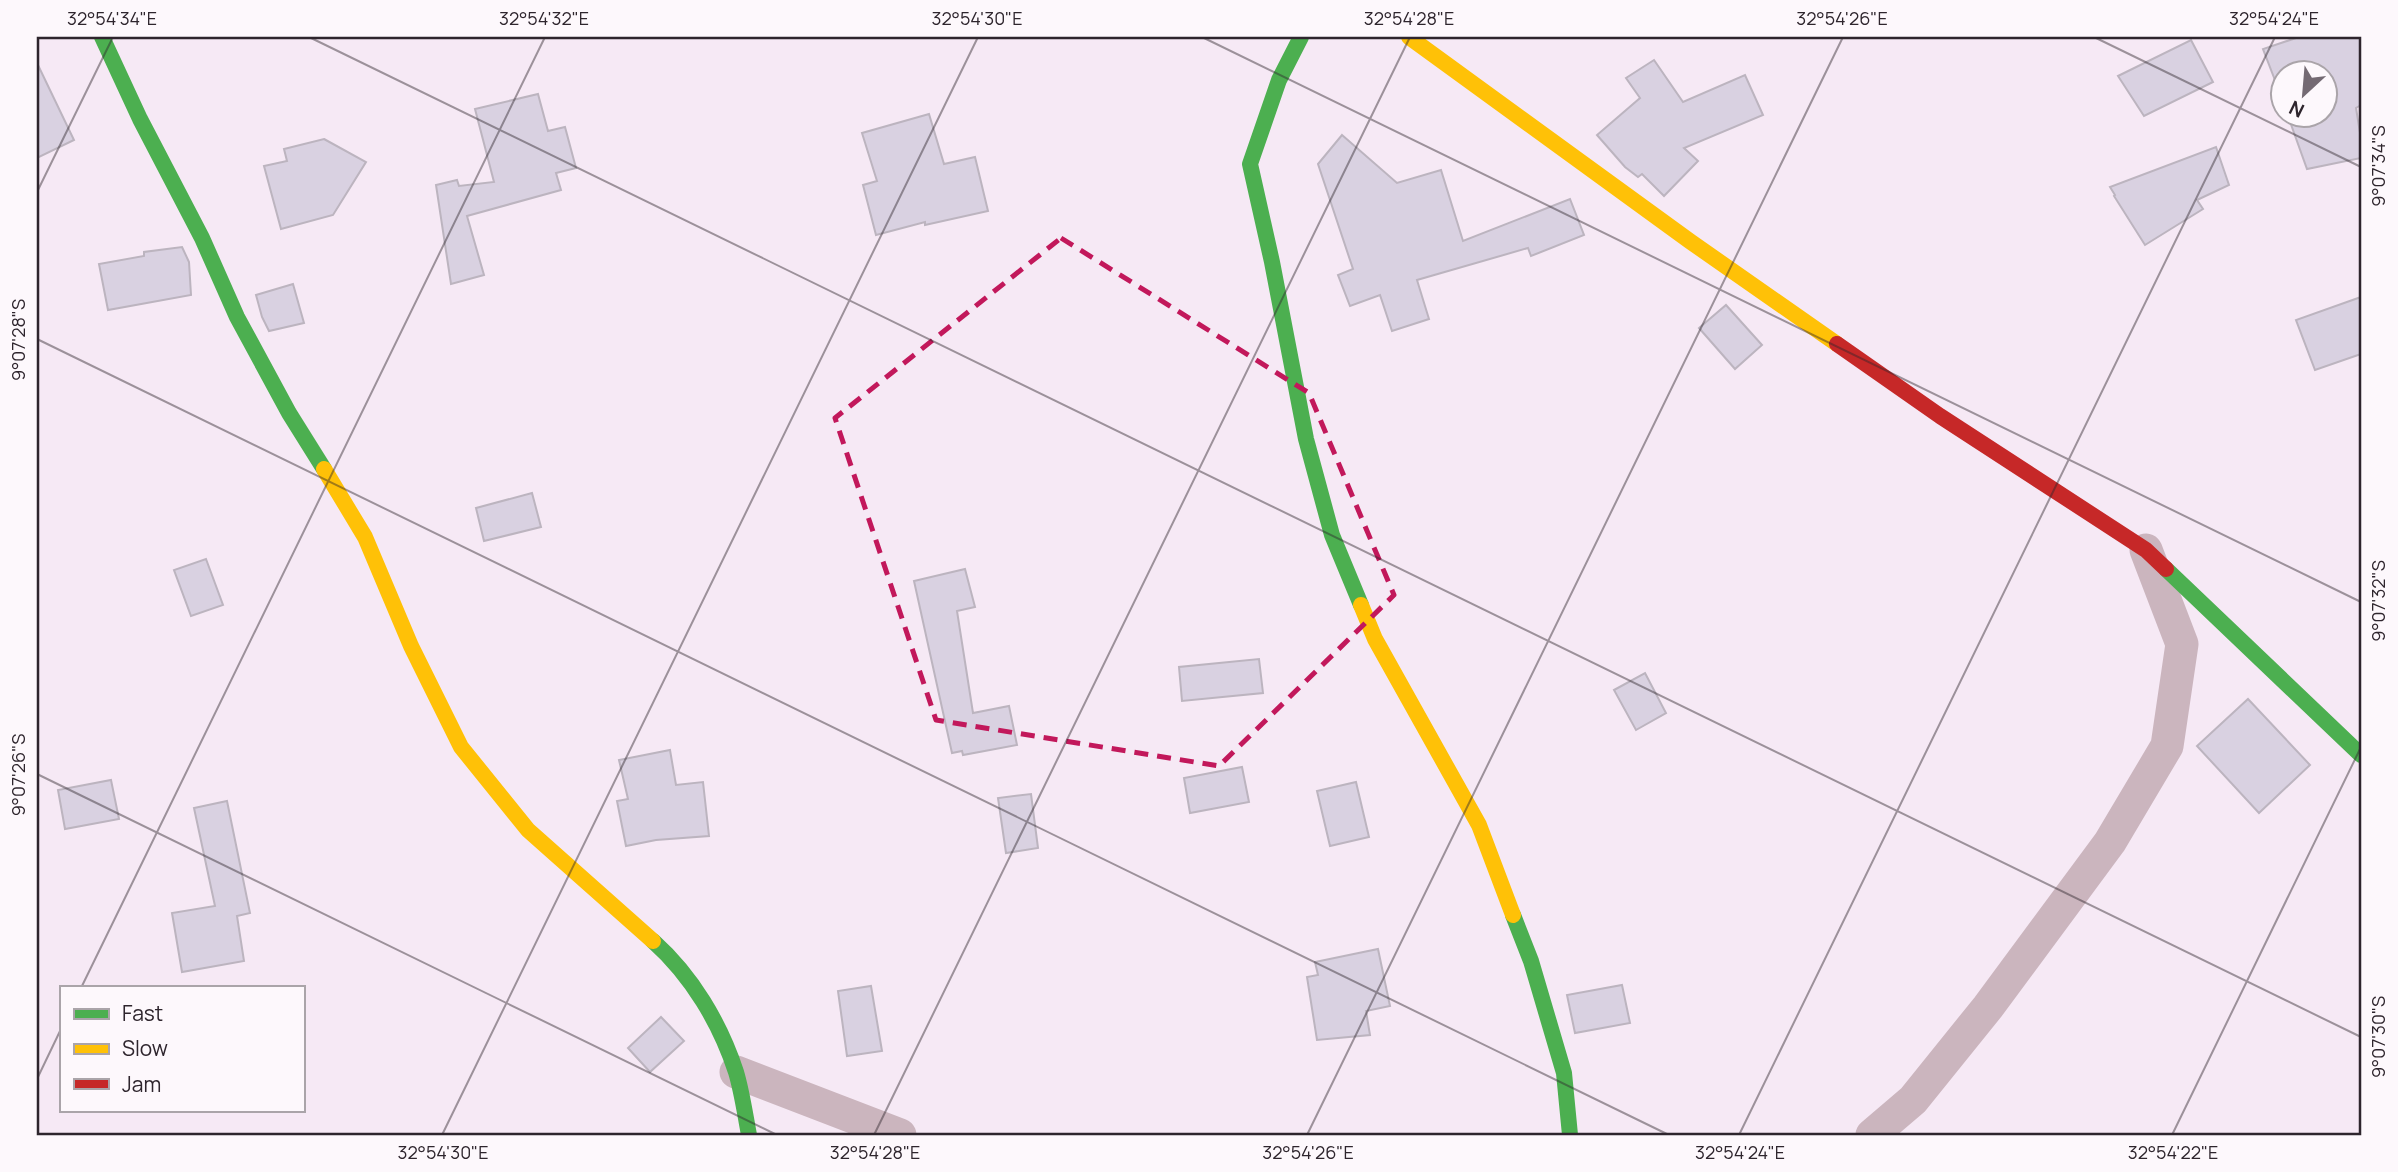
<svg xmlns="http://www.w3.org/2000/svg" width="2398" height="1172" font-family="Manrope,sans-serif">
  <style>
    .building { fill: #d9d1e1; stroke: #bcb4bf; stroke-width: 2 }
    .lines { fill: none; stroke-linecap: round; stroke-linejoin: round }
    .street { stroke: #cbb5be; stroke-width: 33 }
    .fast { stroke: #4caf50; stroke-width: 16 }
    .slow { stroke: #ffc107; stroke-width: 16 }
    .jam { stroke: #c62828; stroke-width: 16 }
    .marked { fill: none; stroke: #c2185b; stroke-width: 5; stroke-dasharray: 14 9; stroke-linejoin: round }
    .ticks { fill: none; stroke: #2e252d; stroke-width: 2; stroke-opacity: 0.45 }
    .neatline { fill: none; stroke: #2e252d; stroke-width: 2.5 }
    .ticks-label { font-size: 18px; text-anchor: middle; fill: #2e252d }
  </style>
  <rect width="100%" height="100%" fill="#f6e9f5"/>
  <!-- building -->
  <g class="building">
    <polygon points="2299,37 2361,37 2361,105 2356,108 2361,139 2361,158 2307,169 2288,116 2325,116 2325,74 2283,74 2283,101 2263,49"/>
    <polygon points="2191,40 2213,82 2144,116 2118,76"/>
    <polygon points="1654,60 1683,102 1745,75 1763,115 1684,148 1698,161 1664,196 1642,174 1638,177 1625,167 1597,135 1640,98 1626,78"/>
    <polygon points="37,63 74,140 37,158"/>
    <polygon points="538,94 548,131 565,127 576,168 556,173 561,190 467,216 484,275 451,284 436,185 457,180 459,186 494,182 475,109"/>
    <polygon points="929,114 944,164 975,157 988,211 925,225 925,222 876,235 863,185 877,181 862,133"/>
    <polygon points="1342,135 1397,183 1441,170 1463,241 1570,199 1584,235 1531,256 1528,248 1417,280 1429,319 1392,331 1380,295 1350,306 1338,275 1353,269 1318,164"/>
    <polygon points="324,139 366,162 333,215 281,229 264,166 287,161 284,149"/>
    <polygon points="2216,147 2229,185 2197,200 2203,209 2145,245 2114,196 2115,195 2110,187"/>
    <polygon points="182,247 189,262 191,295 108,310 99,264 144,256 144,252"/>
    <polygon points="293,284 304,323 269,331 262,317 256,295"/>
    <polygon points="2361,297 2361,354 2315,370 2296,320"/>
    <polygon points="1726,305 1762,345 1735,369 1699,328"/>
    <polygon points="532,493 541,527 484,541 476,508"/>
    <polygon points="206,559 223,605 191,616 174,570"/>
    <polygon points="965,569 975,607 957,611 973,713 1009,706 1017,745 963,755 962,751 952,753 914,581"/>
    <polygon points="1259,659 1263,693 1182,701 1179,667"/>
    <polygon points="1645,673 1666,713 1636,730 1614,690"/>
    <polygon points="2248,699 2310,765 2259,813 2197,746"/>
    <polygon points="670,750 676,785 703,782 709,836 656,840 626,846 617,801 628,799 619,760"/>
    <polygon points="1242,767 1249,802 1190,813 1184,778"/>
    <polygon points="111,780 119,819 65,829 58,790"/>
    <polygon points="1356,782 1369,837 1330,846 1317,791"/>
    <polygon points="1031,794 1038,848 1006,853 998,798"/>
    <polygon points="227,801 250,913 237,916 244,961 182,972 172,913 215,906 194,808"/>
    <polygon points="1378,949 1390,1006 1366,1011 1370,1035 1317,1040 1307,977 1318,975 1315,962"/>
    <polygon points="1622,985 1630,1023 1575,1033 1567,995"/>
    <polygon points="871,986 882,1051 847,1056 838,991"/>
    <polygon points="661,1017 684,1041 650,1072 628,1048"/>
  </g>
  <g class="lines">
    <!-- street -->
    <g class="street">
      <polyline points="736,1072 900,1135"/>
      <polyline points="1872,1135 1913,1100 1988,1007 2110,842 2167,746 2182,644 2146,550"/>
    </g>
    <!-- fast -->
    <g class="fast">
      <polyline points="102,37 140,119 202,238 237,317 289,413 324,469"/>
      <polyline points="1301,37 1279,80 1250,164 1272,262 1306,439 1332,535 1361,605"/>
      <polyline points="2166,569 2361,755"/>
      <polyline points="1513,915 1531,961 1564,1073 1570,1135"/>
      <path d="M653,941C692,976 720,1023 736,1072C742,1092 745,1114 749,1135"/>
    </g>
    <!-- slow -->
    <g class="slow">
      <polyline points="1409,37 1691,242 1837,344"/>
      <polyline points="324,469 365,537 411,646 461,747 528,830 653,941"/>
      <polyline points="1361,605 1375,639 1479,825 1513,915"/>
    </g>
    <!-- jam -->
    <polyline class="jam" points="1837,344 1940,416 2146,550 2166,569"/>
  </g>
  <!-- marked area -->
  <path class="marked" d="M1061,238L1309,393L1394,595L1219,766L936,720L835,418Z"/>
  <!-- ticks -->
  <path class="ticks" d="M309,37L2361,1037M1202,37L2361,602M2094,37L2361,167M37,192L113,37M37,339L1669,1135M37,774L777,1135M81,988L545,37M37,1079L61,1029M442,1135L978,37M874,1135L1410,37M1307,1135L1843,37M1739,1135L2275,37M2172,1135L2361,747"/>
  <!-- border -->
  <rect width="2398" height="1172" fill="none" stroke="#fdf8fc" stroke-width="77"/>
  <!-- legend -->
  <rect x="60" y="986" width="245" height="126" fill="#fdf8fc" stroke="#aaa4a9" stroke-width="2"/>
  <rect x="74" y="1009" width="35" height="10" fill="#4caf50" stroke="#aaa4a9" stroke-width="2"/>
  <text x="122" y="1021" font-size="21" fill="#2e252d">Fast</text>
  <rect x="74" y="1044" width="35" height="10" fill="#ffc107" stroke="#aaa4a9" stroke-width="2"/>
  <text x="122" y="1056" font-size="21" fill="#2e252d">Slow</text>
  <rect x="74" y="1079" width="35" height="10" fill="#c62828" stroke="#aaa4a9" stroke-width="2"/>
  <text x="122" y="1092" font-size="21" fill="#2e252d">Jam</text>
  <!-- north arrow -->
  <g transform="translate(2304 94) rotate(206)"><circle r="33" fill="#fdf8fc" stroke="#aaa4a9" stroke-width="2"/>
  <path d="M0-5L12 26L0 18L-12 26Z" fill="#746a73"/>
  <text y="-10" font-size="19" font-weight="bold" text-anchor="middle" fill="#2e252d">N</text>
  </g>
  <rect x="38" y="38" width="2322" height="1096" class="neatline"/>
  <g class="ticks-label">
    <text x="112" y="25">32°54'34"E</text>
    <text x="544" y="25">32°54'32"E</text>
    <text x="977" y="25">32°54'30"E</text>
    <text x="1409" y="25">32°54'28"E</text>
    <text x="1842" y="25">32°54'26"E</text>
    <text x="2274" y="25">32°54'24"E</text>
    <text transform="translate(2379 166) rotate(-90)" y="6">9°07'34"S</text>
    <text transform="translate(19 340) rotate(-90)" y="6">9°07'28"S</text>
    <text transform="translate(2379 601) rotate(-90)" y="6">9°07'32"S</text>
    <text transform="translate(19 775) rotate(-90)" y="6">9°07'26"S</text>
    <text transform="translate(2379 1037) rotate(-90)" y="6">9°07'30"S</text>
    <text x="443" y="1159">32°54'30"E</text>
    <text x="875" y="1159">32°54'28"E</text>
    <text x="1308" y="1159">32°54'26"E</text>
    <text x="1740" y="1159">32°54'24"E</text>
    <text x="2173" y="1159">32°54'22"E</text>
  </g>
</svg>
